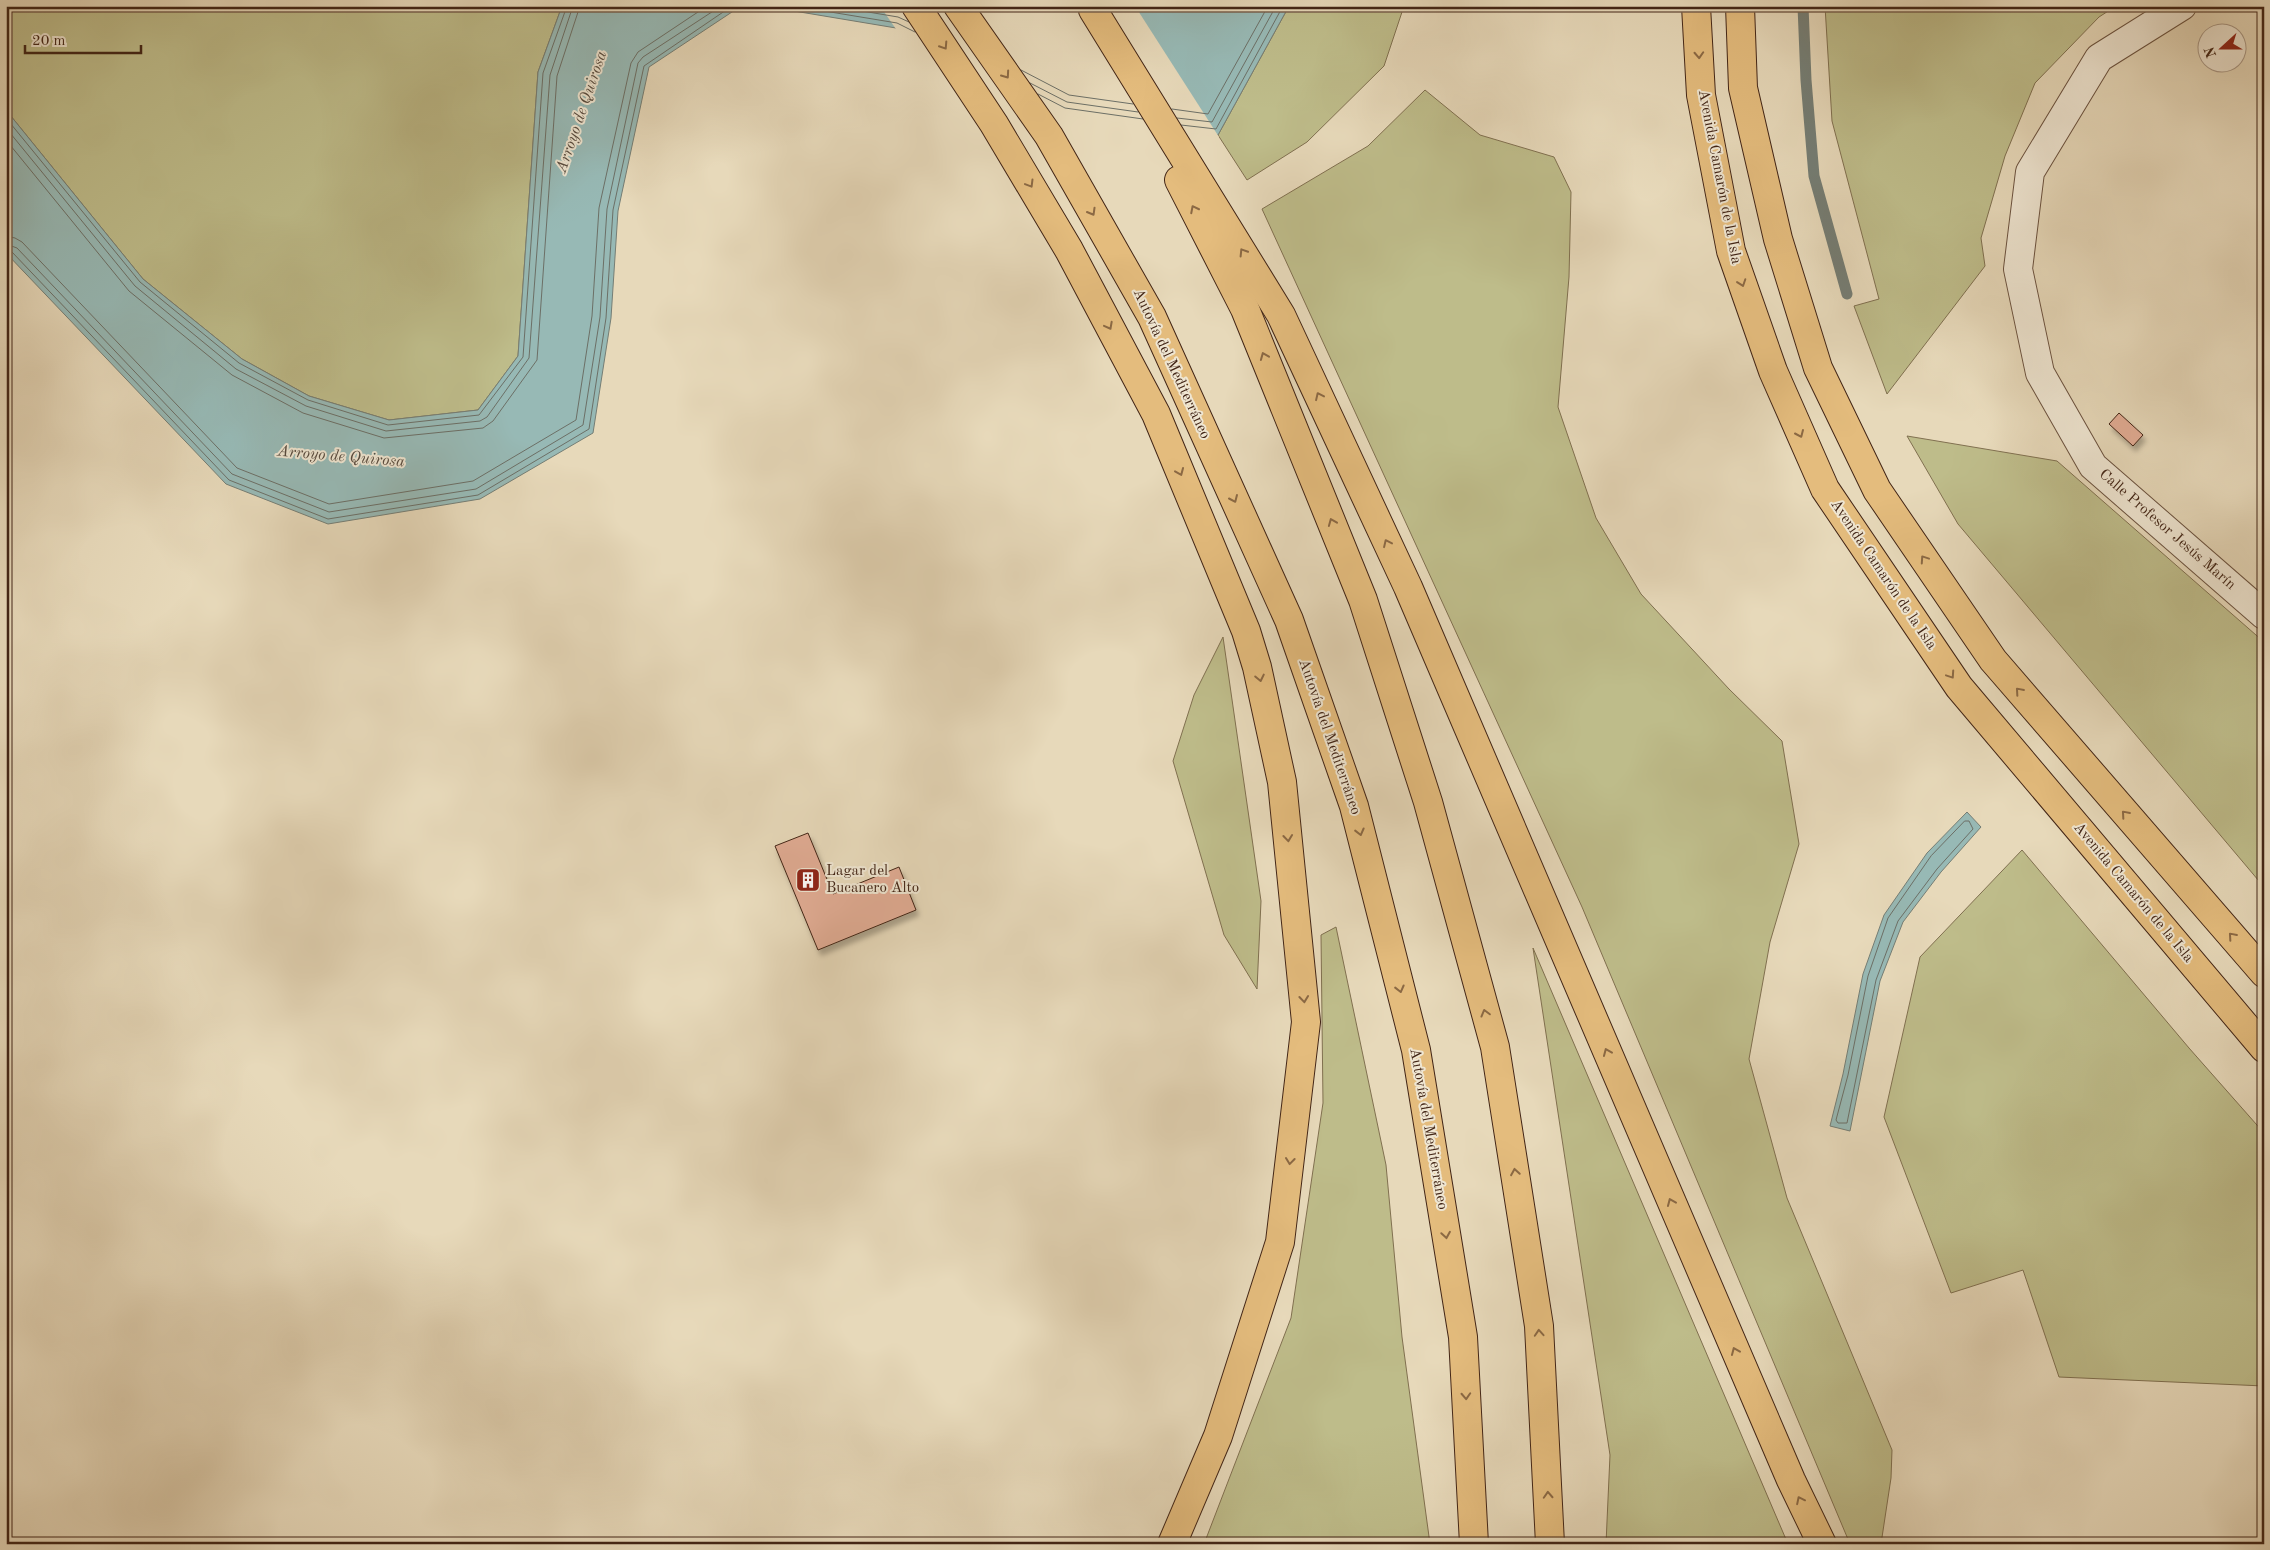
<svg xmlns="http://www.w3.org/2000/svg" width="2270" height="1550" font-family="'Old Standard TT',serif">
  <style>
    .green { fill: #bebc8a; stroke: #807050 }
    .water { fill: #97b9b5; stroke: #757e75 }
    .pier { fill: #e7d9ba }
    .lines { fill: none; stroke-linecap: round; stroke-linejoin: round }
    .shore { stroke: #6c6f66; stroke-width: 1 }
    .stream { stroke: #757e75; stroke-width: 11 }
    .building { fill: #e1ac94; stroke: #422516; filter: url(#shadow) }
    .minor-casing { stroke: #6b523f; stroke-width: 30 }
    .primary-casing { stroke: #422516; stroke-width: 30 }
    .motorway-casing { stroke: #422516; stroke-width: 30 }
    .minor { stroke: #efe6d2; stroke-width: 28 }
    .primary { stroke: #e4bc7d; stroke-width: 28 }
    .motorway { stroke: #e4bc7d; stroke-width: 28 }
    .oneway { stroke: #8b6944 }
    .labels { text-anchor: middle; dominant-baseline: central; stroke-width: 4; stroke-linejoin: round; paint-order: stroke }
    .street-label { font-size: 15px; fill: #422516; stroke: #efe6d2 }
    .poi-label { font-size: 15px; fill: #422516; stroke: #efe6d2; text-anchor: start }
    .water-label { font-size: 16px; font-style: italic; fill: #574a3e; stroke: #efe6d2 }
  </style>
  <defs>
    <filter id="shadow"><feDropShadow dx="3" dy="5.5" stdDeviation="2.5" flood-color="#0004"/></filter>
  </defs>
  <rect width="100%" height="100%" fill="#e7d9ba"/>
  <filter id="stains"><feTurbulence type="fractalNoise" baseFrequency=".004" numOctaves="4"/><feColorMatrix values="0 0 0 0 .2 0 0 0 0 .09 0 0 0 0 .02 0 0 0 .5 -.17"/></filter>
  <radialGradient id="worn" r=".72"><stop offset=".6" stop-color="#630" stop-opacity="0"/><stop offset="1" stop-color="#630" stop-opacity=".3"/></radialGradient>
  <!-- green -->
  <g class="green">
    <polygon points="6,6 562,6 538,72 518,356 478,410 389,420 309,396 242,359 143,279 6,110"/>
    <polygon points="1289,6 1404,6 1384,66 1307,142 1247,180 1218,135"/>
    <polygon points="1825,6 2116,6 2099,17 2035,83 2005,156 1981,238 1985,266 1887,394 1854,306 1879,299 1832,121"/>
    <polygon points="1425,90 1480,135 1554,157 1571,192 1569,277 1558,407 1596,518 1641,594 1729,689 1782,741 1799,844 1770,942 1749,1059 1787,1198 1892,1450 1891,1478 1881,1544 1850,1544 1582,907 1262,209 1368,146"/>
    <polygon points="1907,436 2057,461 2264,642 2264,887 1958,524"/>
    <polygon points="1223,637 1261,901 1257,989 1224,935 1173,761 1194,695"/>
    <polygon points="2022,850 2189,1048 2264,1133 2264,1386 2059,1377 2023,1270 1951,1293 1884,1117 1920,957"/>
    <polygon points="1336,927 1386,1165 1402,1337 1430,1544 1204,1544 1291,1318 1323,1103 1321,935"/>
    <polygon points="1533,948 1788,1544 1606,1544 1610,1455"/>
  </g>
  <!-- water -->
  <g class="water">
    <polygon points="562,6 741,6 649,67 618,211 611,318 593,433 480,499 328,524 226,484 6,253 6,110 143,279 242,359 309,396 389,420 478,410 518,356 538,72"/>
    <polygon points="764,6 1289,6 1218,135 1064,113 896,28"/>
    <polygon points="1967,812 1981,827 1941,872 1903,922 1880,981 1850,1131 1830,1126 1843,1074 1863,974 1884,915 1927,853"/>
  </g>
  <!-- pier -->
  <polygon class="pier" points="880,6 1135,6 1219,137 1063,115 898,32"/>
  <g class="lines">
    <!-- shore -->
    <g class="shore">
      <polyline points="794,6 897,23 915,32"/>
      <polyline points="832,6 898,17 909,22"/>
      <polyline points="1021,70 1069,95 1133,104"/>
      <polyline points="1030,83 1067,102 1138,112"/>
      <polyline points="1038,94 1065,108 1143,119"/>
      <polyline points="1172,109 1208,114 1268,6"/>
      <polyline points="6,118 140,282 239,363 308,400 388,425 479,415 523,357 543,73 567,6"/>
      <polyline points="1177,118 1212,122 1276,6"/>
      <polyline points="1181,125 1216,129 1283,6"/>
      <polyline points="6,128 135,286 236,369 306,406 386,431 480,421 487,417 529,358 550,75 573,6"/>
      <polyline points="6,140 129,291 232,375 303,413 384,438 483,428 493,421 537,360 557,76 580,6"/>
      <polyline points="6,236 15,238 22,242 237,468 329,504 473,481 576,420 592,316 599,208 631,63 638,52 707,6"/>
      <polyline points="6,244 17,248 232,474 329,512 476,489 583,425 600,317 607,209 638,63 643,57 721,6"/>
      <polyline points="6,250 12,252 229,480 328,519 478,495 589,429 606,318 613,210 644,66 732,6"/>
      <polygon points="1965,821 1969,821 1973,829 1937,869 1898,921 1876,980 1847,1123 1838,1123 1836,1120 1848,1075 1868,976 1888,918 1931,856"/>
    </g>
    <!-- stream -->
    <polyline class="stream" points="1803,6 1806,80 1814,176 1847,294"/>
  </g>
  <!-- building -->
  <g class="building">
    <polygon points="2119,413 2143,435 2133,446 2109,424"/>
    <polygon points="808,833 833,894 899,867 916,910 818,950 775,846"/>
  </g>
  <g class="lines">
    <defs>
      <polyline id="minor" points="2182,6 2099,58 2030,172 2018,269 2040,373 2093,466 2264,615"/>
      <g id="primary">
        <polyline points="1696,6 1701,95 1731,251 1773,371 1825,489 1959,687 2264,1048"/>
        <polyline points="1740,6 1743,88 1778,239 1818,368 1877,490 1993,660 2264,973"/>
      </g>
      <g id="motorway">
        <polyline points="916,6 994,124 1069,250 1156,414 1246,631 1257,667 1282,782 1306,1022 1280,1242 1218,1436 1172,1544"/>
        <polyline points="958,6 1049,136 1152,317 1289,620 1354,806 1416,1050 1463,1337 1474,1544"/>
        <polyline points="1093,10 1281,315 1408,587 1791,1480 1822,1544"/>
        <polyline points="1179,180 1245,309 1363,600 1428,802 1495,1047 1539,1326 1550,1544"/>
      </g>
    </defs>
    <!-- minor casing -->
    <use href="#minor" class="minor-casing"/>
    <!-- primary casing -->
    <use href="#primary" class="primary-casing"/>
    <!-- motorway casing -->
    <use href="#motorway" class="motorway-casing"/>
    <!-- minor -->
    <use href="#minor" class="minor"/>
    <!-- primary -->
    <use href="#primary" class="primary"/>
    <!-- motorway -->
    <use href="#motorway" class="motorway"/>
  </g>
  <!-- one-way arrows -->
  <defs><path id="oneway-chevron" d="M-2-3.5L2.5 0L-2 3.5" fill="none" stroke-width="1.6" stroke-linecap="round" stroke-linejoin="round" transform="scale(1.25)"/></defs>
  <g class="oneway">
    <use href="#oneway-chevron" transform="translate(944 46) rotate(57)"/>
    <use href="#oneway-chevron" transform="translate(1699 55) rotate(87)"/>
    <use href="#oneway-chevron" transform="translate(1006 75) rotate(55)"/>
    <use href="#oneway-chevron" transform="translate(1030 184) rotate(59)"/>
    <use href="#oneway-chevron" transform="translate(1194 209) rotate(-117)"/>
    <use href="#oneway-chevron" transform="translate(1092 212) rotate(60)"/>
    <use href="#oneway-chevron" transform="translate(1243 252) rotate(-122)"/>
    <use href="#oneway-chevron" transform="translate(1742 283) rotate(71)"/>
    <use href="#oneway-chevron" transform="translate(1109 326) rotate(62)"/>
    <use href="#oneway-chevron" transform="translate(1264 356) rotate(-112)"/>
    <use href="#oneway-chevron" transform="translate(1319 396) rotate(-115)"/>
    <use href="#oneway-chevron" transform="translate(1800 434) rotate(66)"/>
    <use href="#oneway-chevron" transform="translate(1180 472) rotate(67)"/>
    <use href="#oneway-chevron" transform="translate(1234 499) rotate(66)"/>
    <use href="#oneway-chevron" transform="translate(1332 522) rotate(-112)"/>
    <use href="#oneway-chevron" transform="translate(1387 543) rotate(-115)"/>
    <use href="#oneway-chevron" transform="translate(1924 559) rotate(-124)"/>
    <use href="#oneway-chevron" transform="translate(1951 675) rotate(56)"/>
    <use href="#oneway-chevron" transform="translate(1260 678) rotate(78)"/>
    <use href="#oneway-chevron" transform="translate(2019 691) rotate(-131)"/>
    <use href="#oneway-chevron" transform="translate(2125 814) rotate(-131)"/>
    <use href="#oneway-chevron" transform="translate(1360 832) rotate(76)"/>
    <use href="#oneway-chevron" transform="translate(1288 838) rotate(84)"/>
    <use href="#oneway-chevron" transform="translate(2232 936) rotate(-131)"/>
    <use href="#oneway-chevron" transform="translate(1400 989) rotate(76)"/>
    <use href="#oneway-chevron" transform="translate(1304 999) rotate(84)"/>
    <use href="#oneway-chevron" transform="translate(1485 1013) rotate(-105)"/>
    <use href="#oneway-chevron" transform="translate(1607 1052) rotate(-113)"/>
    <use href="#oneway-chevron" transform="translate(1290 1161) rotate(97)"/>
    <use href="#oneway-chevron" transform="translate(1515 1172) rotate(-99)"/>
    <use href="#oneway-chevron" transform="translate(1671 1202) rotate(-113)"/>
    <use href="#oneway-chevron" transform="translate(1446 1235) rotate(81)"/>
    <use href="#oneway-chevron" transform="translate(1539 1333) rotate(-94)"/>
    <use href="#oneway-chevron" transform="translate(1735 1351) rotate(-113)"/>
    <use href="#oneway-chevron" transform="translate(1466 1396) rotate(87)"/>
    <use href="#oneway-chevron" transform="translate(1548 1495) rotate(-93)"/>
    <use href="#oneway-chevron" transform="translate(1800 1500) rotate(-116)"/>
  </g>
  <!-- icons -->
  <defs>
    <symbol id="building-square" viewBox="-11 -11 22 22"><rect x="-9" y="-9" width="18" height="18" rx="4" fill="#8f2418" stroke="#efe6d2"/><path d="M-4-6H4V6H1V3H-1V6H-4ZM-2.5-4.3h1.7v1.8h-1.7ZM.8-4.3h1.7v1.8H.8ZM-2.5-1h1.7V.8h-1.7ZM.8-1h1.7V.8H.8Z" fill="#fff"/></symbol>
  </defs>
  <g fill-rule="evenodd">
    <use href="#building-square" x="794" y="866" width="28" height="28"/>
  </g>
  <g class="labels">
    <!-- street labels -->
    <g class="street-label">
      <text transform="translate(1719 177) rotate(79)">Avenida Camarón de la Isla</text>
      <text transform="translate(1171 364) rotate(65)">Autovía del Mediterráneo</text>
      <text transform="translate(2167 530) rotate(41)">Calle Profesor Jesús Marín</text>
      <text transform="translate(1883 575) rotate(56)">Avenida Camarón de la Isla</text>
      <text transform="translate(1329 737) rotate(71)">Autovía del Mediterráneo</text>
      <text transform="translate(2133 893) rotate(50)">Avenida Camarón de la Isla</text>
      <text transform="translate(1428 1129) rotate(80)">Autovía del Mediterráneo</text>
    </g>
    <!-- poi labels -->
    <g class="poi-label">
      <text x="826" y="871">Lagar del<tspan x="826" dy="17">Bucanero Alto</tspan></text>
    </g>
    <!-- water labels -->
    <g class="water-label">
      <text transform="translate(582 112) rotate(-71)">Arroyo de Quirosa</text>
      <text transform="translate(341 457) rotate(5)">Arroyo de Quirosa</text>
    </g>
  </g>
  <!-- margin -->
  <rect width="2270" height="1550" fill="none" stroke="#e7d9ba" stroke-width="25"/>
  <rect x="8" y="8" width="2255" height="1535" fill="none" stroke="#422516" stroke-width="2.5"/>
  <rect x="12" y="12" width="2245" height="1525" fill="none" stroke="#422516"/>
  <!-- north arrow -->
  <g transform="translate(2222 48) rotate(249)"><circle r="24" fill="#efe6d2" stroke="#aa9987"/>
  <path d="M0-4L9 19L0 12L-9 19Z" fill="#8f2418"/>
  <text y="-8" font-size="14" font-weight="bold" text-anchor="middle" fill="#422516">N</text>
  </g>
  <!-- scale -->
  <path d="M25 45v8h116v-8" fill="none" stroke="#422516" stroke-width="2.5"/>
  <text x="32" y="45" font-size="15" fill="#422516" stroke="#efe6d2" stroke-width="4" paint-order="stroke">20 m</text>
  <rect width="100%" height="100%" filter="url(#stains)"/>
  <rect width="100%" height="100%" fill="url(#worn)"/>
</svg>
